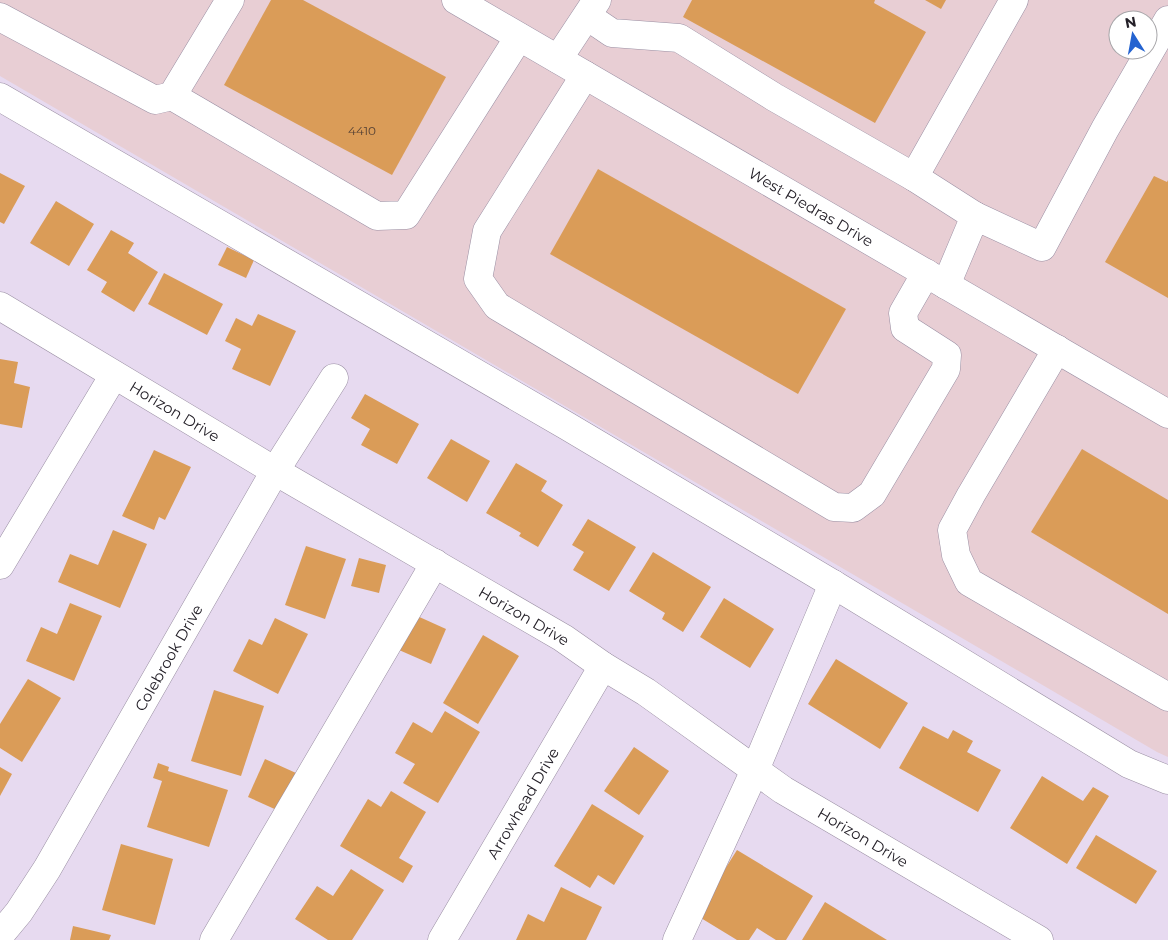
<svg xmlns="http://www.w3.org/2000/svg" width="1168" height="940" font-family="Montserrat,sans-serif">
  <style>
    .commercial { fill: #e8ced4; fill-rule: evenodd }
    .building { fill: #da9c58 }
    .lines { fill: none; stroke-linecap: round; stroke-linejoin: round }
    .minor-casing { stroke: #9a8fa3; stroke-width: 29 }
    .minor { stroke: #fff; stroke-width: 28 }
    .labels { text-anchor: middle; dominant-baseline: central; stroke-width: 4.5; stroke-linejoin: round; paint-order: stroke }
    .number-label { font-size: 12px; fill: #523f34 }
    .street-label { font-size: 15px; fill: #242028; stroke: #fff }
  </style>
  <rect width="100%" height="100%" fill="#e7daf0"/>
  <!-- commercial -->
  <path class="commercial" d="M0,0H1168V757L1157,752L0,76ZM1118,20H1148V50H1118Z"/>
  <!-- building -->
  <g class="building">
    <polygon points="271,0 303,0 446,77 392,175 224,85"/>
    <polygon points="692,0 875,0 874,3 926,32 875,123 683,17"/>
    <polygon points="925,0 946,0 941,9"/>
    <polygon points="598,169 846,309 798,394 550,254"/>
    <polygon points="0,173 25,186 4,224 0,222"/>
    <polygon points="1154,176 1167,182 1168,180 1168,298 1105,262"/>
    <polygon points="56,201 94,224 69,266 30,243"/>
    <polygon points="111,230 134,243 128,253 158,272 134,312 101,292 107,282 87,270"/>
    <polygon points="227,247 254,260 246,278 218,265"/>
    <polygon points="164,273 223,304 207,335 148,304"/>
    <polygon points="258,314 296,331 270,386 232,369 241,349 225,341 236,318 252,326"/>
    <polygon points="0,359 18,362 14,383 30,387 22,428 0,424"/>
    <polygon points="365,394 419,424 397,464 361,445 370,429 351,418"/>
    <polygon points="451,439 490,461 467,502 427,478"/>
    <polygon points="1082,449 1168,500 1168,614 1031,532"/>
    <polygon points="154,450 191,467 165,520 159,517 154,530 122,516"/>
    <polygon points="516,463 547,481 541,491 563,505 538,547 519,536 521,533 486,513"/>
    <polygon points="588,519 636,547 609,591 573,570 584,552 572,545"/>
    <polygon points="113,530 147,544 120,608 58,582 70,554 98,565"/>
    <polygon points="306,546 346,559 325,619 285,605"/>
    <polygon points="653,552 711,587 683,632 662,619 665,613 629,591"/>
    <polygon points="359,558 386,565 379,593 351,586"/>
    <polygon points="724,598 774,629 750,668 700,637"/>
    <polygon points="70,603 102,616 74,681 26,661 41,627 57,634"/>
    <polygon points="415,615 446,629 431,664 399,650"/>
    <polygon points="275,618 308,634 278,694 233,671 249,639 262,645"/>
    <polygon points="483,635 519,656 478,724 443,703"/>
    <polygon points="836,659 908,703 880,749 808,704"/>
    <polygon points="28,679 61,698 22,762 0,748 0,724"/>
    <polygon points="214,690 264,706 241,776 191,761"/>
    <polygon points="445,711 480,732 438,803 403,783 415,764 395,753 413,722 432,733"/>
    <polygon points="923,726 948,739 953,730 973,741 967,752 1001,770 978,812 899,768"/>
    <polygon points="634,747 669,771 639,815 604,791"/>
    <polygon points="265,759 296,773 279,811 248,797"/>
    <polygon points="158,763 169,767 168,771 228,790 209,847 147,827 162,781 153,778"/>
    <polygon points="0,767 12,774 0,796"/>
    <polygon points="1042,776 1083,801 1093,787 1109,796 1067,864 1010,828"/>
    <polygon points="391,791 426,812 399,858 413,866 403,883 340,846 368,799 381,807"/>
    <polygon points="592,804 644,836 614,885 598,875 590,888 554,866"/>
    <polygon points="1096,835 1157,871 1136,904 1076,868"/>
    <polygon points="121,844 173,859 155,925 102,910"/>
    <polygon points="737,850 813,896 786,940 776,940 757,928 749,940 737,940 696,915"/>
    <polygon points="351,869 384,890 352,940 328,940 295,919 317,886 333,896"/>
    <polygon points="561,887 602,907 586,940 516,940 528,914 544,922"/>
    <polygon points="825,902 887,940 802,940"/>
    <polygon points="73,926 111,935 109,940 70,940"/>
  </g>
  <g class="lines">
    <defs>
      <g id="minor">
        <path id="s1" d="M456,0L1168,414"/>
        <polyline points="587,16 612,33 679,38 774,97 914,177 975,216"/>
        <polyline points="0,17 155,100 172,96 230,0"/>
        <polyline points="558,59 597,0"/>
        <polyline points="585,75 487,231 478,279 497,306 834,507 853,508 872,494 946,369 947,355 905,328 903,313 926,273"/>
        <polyline points="172,96 377,216 406,215 519,37"/>
        <polyline points="0,97 567,426 833,584 1129,764 1168,780"/>
        <polyline points="914,177 1014,0"/>
        <polyline points="946,285 975,216 1042,247 1105,129 1168,20"/>
        <path id="s2" d="M0,306L275,471L563,638L603,666L646,692L783,790L1039,940"/>
        <polyline points="1057,349 971,495 952,530 956,555 969,582 1168,697"/>
        <polyline points="0,565 114,375"/>
        <path id="s3" d="M0,935L19,912L47,869L275,471L334,378"/>
        <polyline points="214,940 435,563"/>
        <path id="s4" d="M442,940L603,666"/>
        <polyline points="677,940 755,770 833,584"/>
      </g>
    </defs>
    <!-- minor casing -->
    <use href="#minor" class="minor-casing"/>
    <!-- minor -->
    <use href="#minor" class="minor"/>
  </g>
  <g class="labels">
    <!-- number labels -->
    <g class="number-label">
      <text x="362" y="130">4410</text>
    </g>
    <!-- street labels -->
    <g class="street-label">
      <text stroke="none"><textPath href="#s1" startOffset="411">West Piedras Drive</textPath></text>
      <text stroke="none"><textPath href="#s2" startOffset="204">Horizon Drive</textPath></text>
      <text stroke="none"><textPath href="#s2" startOffset="609">Horizon Drive</textPath></text>
      <text stroke="none"><textPath href="#s3" startOffset="325">Colebrook Drive</textPath></text>
      <text stroke="none"><textPath href="#s4" startOffset="159">Arrowhead Drive</textPath></text>
      <text stroke="none"><textPath href="#s2" startOffset="1014">Horizon Drive</textPath></text>
    </g>
  </g>
  <!-- north arrow -->
  <g transform="translate(1133 35) rotate(349)"><circle r="24" fill="#ffffff" stroke="#a7a6a9"/>
  <path d="M0-4L9 19L0 12L-9 19Z" fill="#2463d0"/>
  <text y="-8" font-size="14" font-weight="bold" text-anchor="middle" fill="#242028">N</text>
  </g>
</svg>
